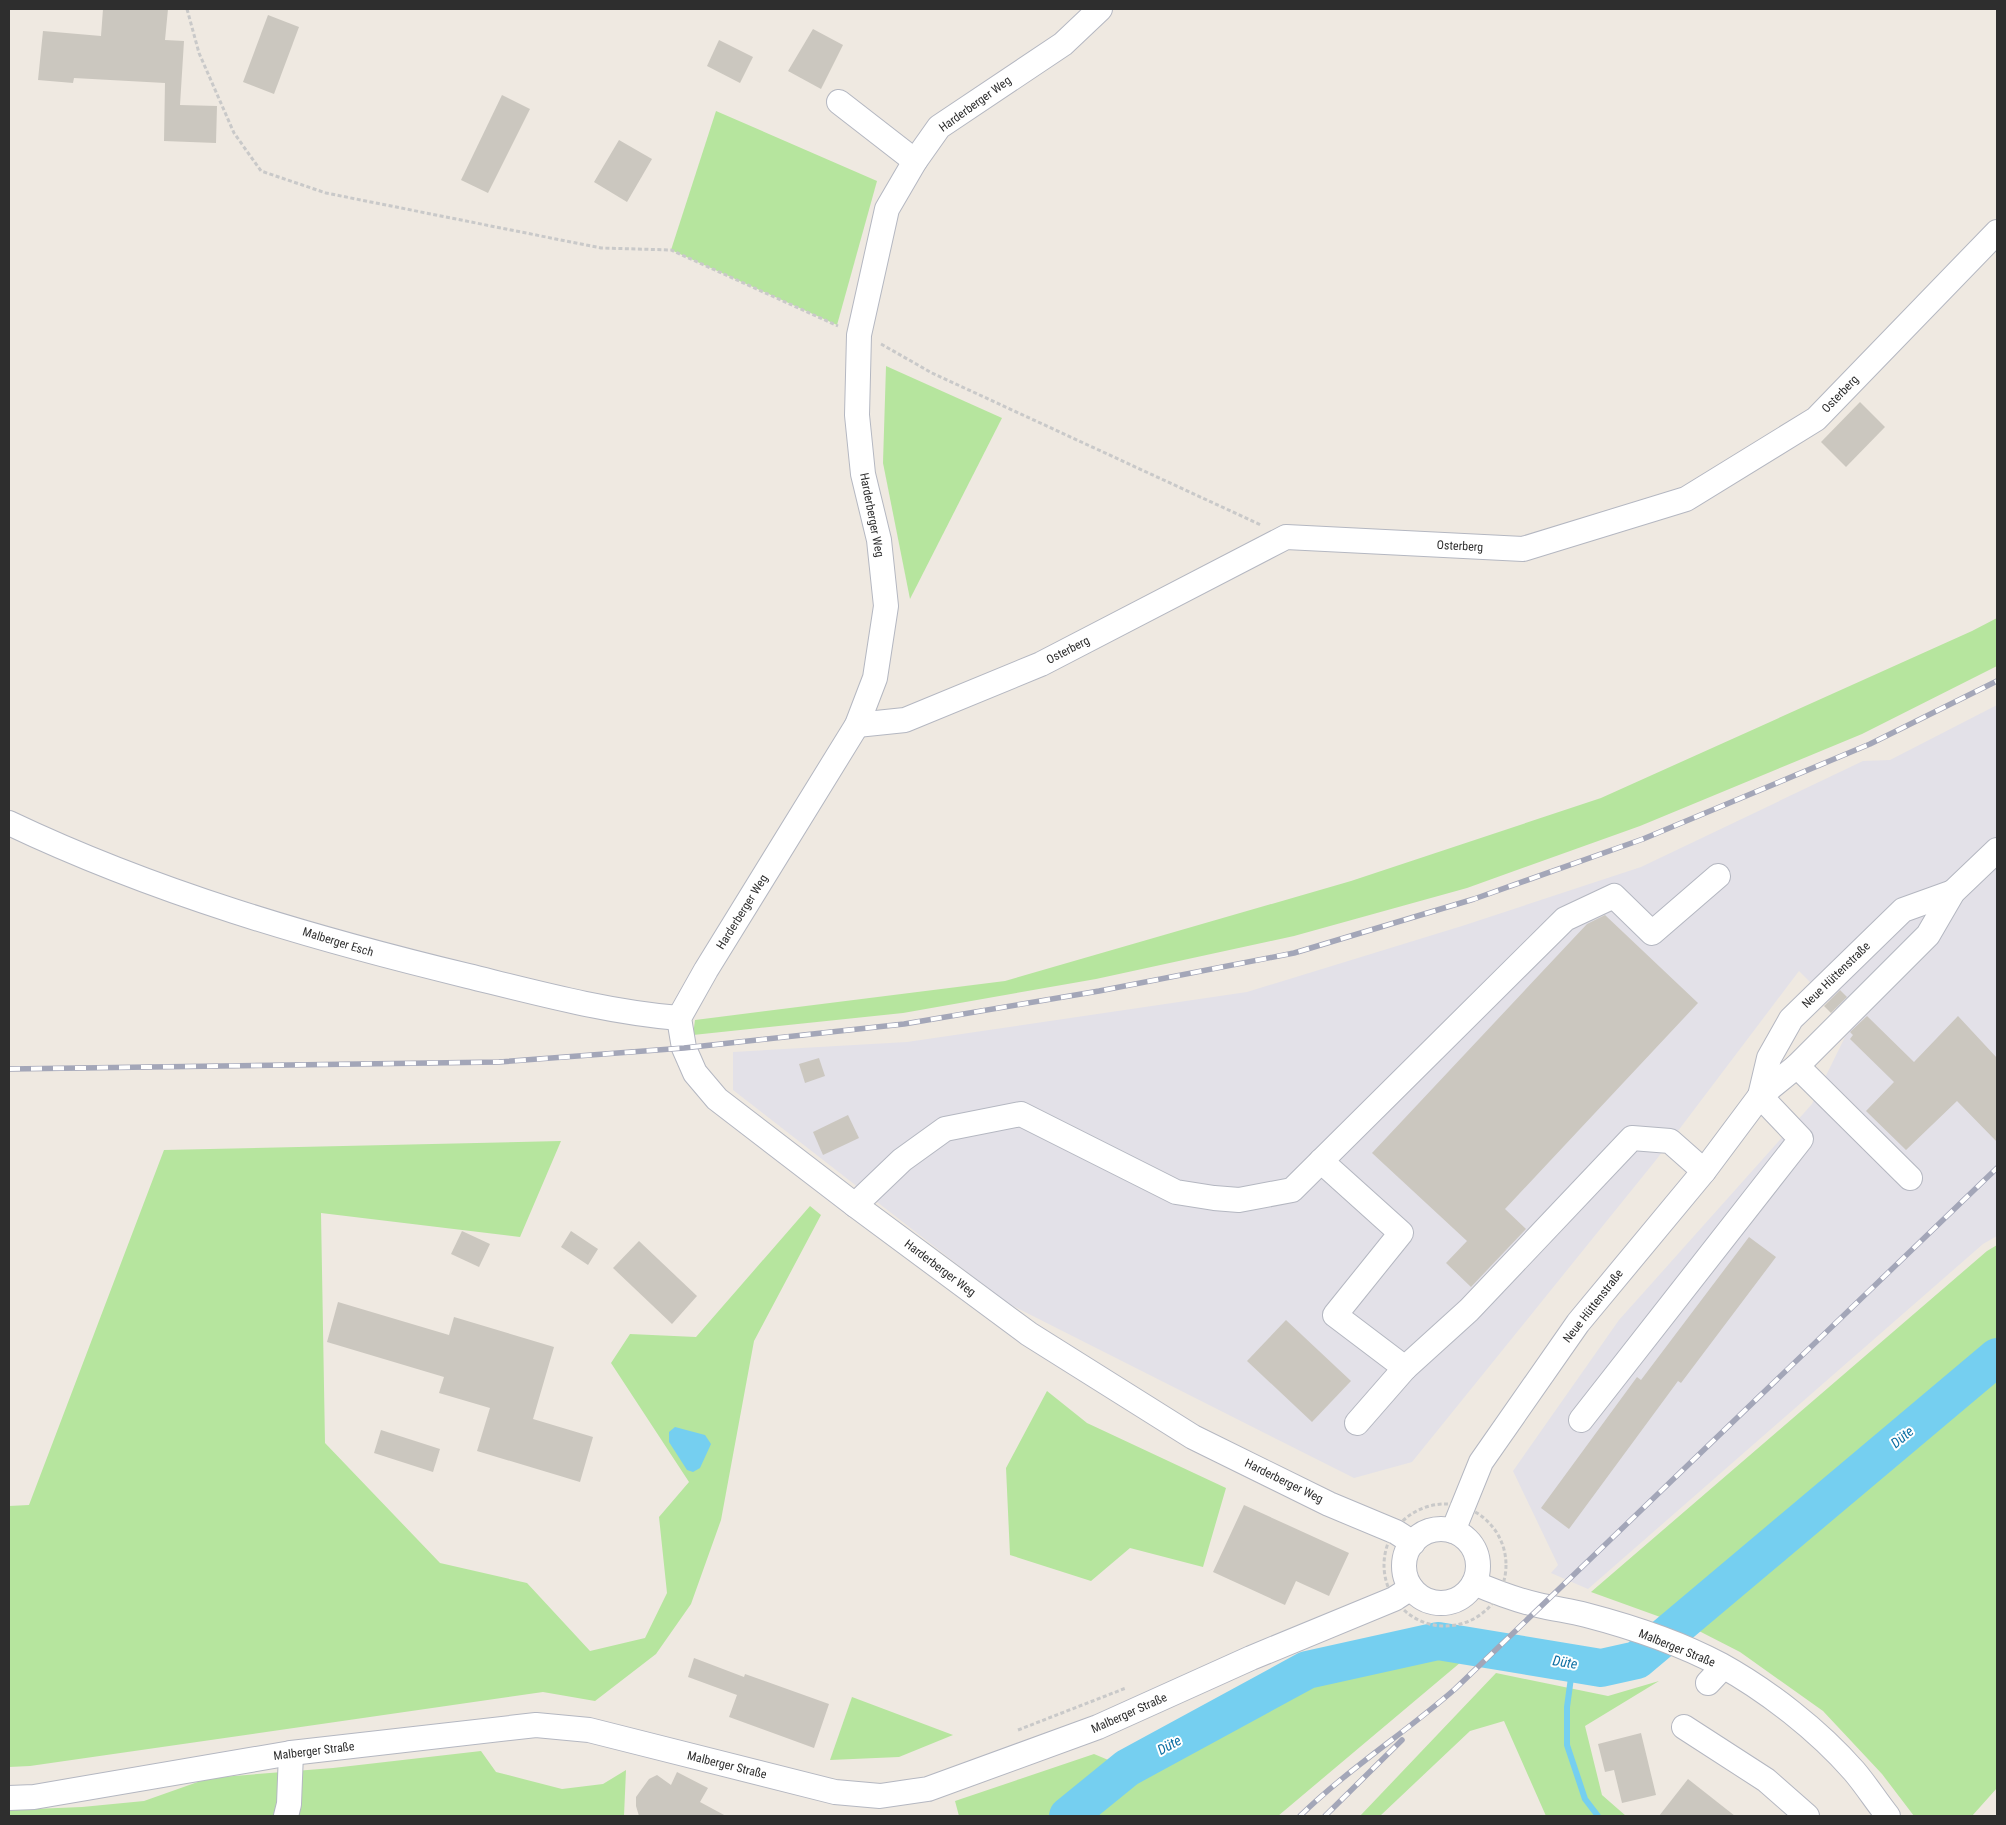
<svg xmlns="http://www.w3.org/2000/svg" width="2006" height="1825" font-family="'Roboto Condensed',sans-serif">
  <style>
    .industrial { fill: #e3e1e8 }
    .green { fill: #b6e59e }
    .water { fill: #75cff0 }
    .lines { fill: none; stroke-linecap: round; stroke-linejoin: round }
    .stream { stroke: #75cff0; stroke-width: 6 }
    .river { stroke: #75cff0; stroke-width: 38 }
    .building { fill: #cbc7bf }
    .minor-casing { stroke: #b4b7c1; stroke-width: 26 }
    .path { stroke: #c9c9c9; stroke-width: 3; stroke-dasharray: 4 2.5; stroke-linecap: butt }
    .minor { stroke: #fff; stroke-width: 24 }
    .rail-casing { stroke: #a3a6b8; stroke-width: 5.5 }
    .rail { stroke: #fff; stroke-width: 4; stroke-dasharray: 11; stroke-linecap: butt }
    .labels { text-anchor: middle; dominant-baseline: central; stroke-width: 4; stroke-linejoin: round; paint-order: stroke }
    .street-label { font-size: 12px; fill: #2e2e2e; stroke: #fff }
    .water-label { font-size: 14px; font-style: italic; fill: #0d6fa3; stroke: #fff }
  </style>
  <rect width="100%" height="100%" fill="#efe9e1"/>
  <!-- industrial -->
  <polygon class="industrial" points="1997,705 1997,1236 1983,1244 1588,1589 1551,1573 1558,1565 1513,1471 1619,1320 1812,1104 1845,1037 1854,1026 1799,971 1656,1160 1412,1462 1354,1478 1007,1303 733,1090 733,1052 907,1042 1247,992 1462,926 1641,867 1863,761 1890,760"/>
  <!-- green -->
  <g class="green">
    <polygon points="716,111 877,181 837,325 671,250"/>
    <polygon points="886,366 1002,418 910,599 883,463"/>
    <polygon points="1997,618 1997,666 1862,734 1640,826 1467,888 1294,936 1096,979 903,1013 693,1035 695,1020 1005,981 1351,881 1601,798 1972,631"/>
    <polygon points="561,1141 520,1237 321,1213 325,1443 440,1563 527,1583 590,1651 645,1638 667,1593 659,1517 689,1482 611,1363 630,1334 696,1337 810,1206 821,1215 754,1341 721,1520 691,1604 656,1654 595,1701 543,1692 30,1766 9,1767 9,1506 29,1505 164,1150"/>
    <polygon points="1997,1245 1997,1788 1972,1816 1914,1816 1882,1774 1823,1711 1740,1652 1699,1631 1591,1592 1987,1251"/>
    <polygon points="1047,1391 1087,1423 1226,1488 1203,1567 1130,1548 1091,1581 1010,1555 1006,1468"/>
    <polygon points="1418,1656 1461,1662 1278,1816 959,1816 955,1801 1094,1754 1144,1775 1312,1681"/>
    <polygon points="1496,1673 1608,1696 1659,1681 1585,1726 1602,1795 1626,1816 1546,1816 1504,1721 1470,1731 1380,1816 1360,1816"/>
    <polygon points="852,1697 953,1735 899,1757 830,1760"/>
    <polygon points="481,1751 496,1772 562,1789 603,1784 626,1770 624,1816 9,1816 9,1810 82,1807 144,1801 209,1778 333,1768"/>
  </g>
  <!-- water -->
  <polygon class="water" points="675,1427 705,1435 711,1444 700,1468 693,1472 687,1470 669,1442 669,1432"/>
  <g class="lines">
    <!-- stream -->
    <polyline class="stream" points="1573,1663 1567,1707 1567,1745 1585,1799 1598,1816"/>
    <!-- river -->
    <polyline class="river" points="1068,1816 1127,1768 1307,1670 1438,1641 1601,1668 1637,1660 1997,1357"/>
  </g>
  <!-- building -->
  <g class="building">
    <polygon points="103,9 168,9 165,40 184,41 180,105 217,106 216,143 164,141 165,83 74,78 73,83 38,80 43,31 101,36"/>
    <polygon points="268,15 299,27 274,94 243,82"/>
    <polygon points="813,29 843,45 821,89 788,71"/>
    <polygon points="719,40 753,57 740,83 707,66"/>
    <polygon points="502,95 530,109 488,193 461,180"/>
    <polygon points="619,140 652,159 627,202 594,182"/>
    <polygon points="1860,402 1885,427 1846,467 1821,442"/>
    <polygon points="1605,915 1698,1003 1505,1209 1526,1229 1471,1287 1446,1263 1467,1241 1372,1153 1587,924"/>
    <polygon points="1840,990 1847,997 1831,1013 1824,1006"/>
    <polygon points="1867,1016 1914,1062 1958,1016 1997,1058 1997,1142 1957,1101 1906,1150 1866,1111 1894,1082 1850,1039 1853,1035 1850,1032"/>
    <polygon points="819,1058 825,1076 805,1083 799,1064"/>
    <polygon points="848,1115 859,1138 823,1155 813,1132"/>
    <polygon points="462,1231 490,1244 479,1267 451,1254"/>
    <polygon points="571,1231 598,1249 588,1265 561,1247"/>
    <polygon points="1749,1237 1776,1257 1681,1383 1678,1381 1569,1529 1541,1508 1637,1377 1641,1380"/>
    <polygon points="639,1241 697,1296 672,1324 613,1268"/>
    <polygon points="338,1302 449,1335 454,1317 554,1347 533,1419 593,1437 580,1482 477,1451 490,1408 439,1393 444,1377 327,1342"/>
    <polygon points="1286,1320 1351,1381 1312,1422 1247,1361"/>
    <polygon points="381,1430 440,1449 433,1472 374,1453"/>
    <polygon points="1244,1505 1349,1553 1329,1596 1296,1581 1285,1605 1213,1572"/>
    <polygon points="694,1658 744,1677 745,1674 829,1704 814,1748 729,1717 737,1695 688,1677"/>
    <polygon points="1641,1733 1656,1795 1622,1803 1614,1770 1605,1772 1598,1744"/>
    <polygon points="677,1772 708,1788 700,1802 726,1816 639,1816 636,1806 636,1797 649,1779 657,1775 671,1785"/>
    <polygon points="1688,1779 1735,1816 1659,1816"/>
  </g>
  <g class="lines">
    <defs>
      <g id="minor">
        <polyline points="1100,9 1063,44 939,127 915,161 887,209 859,335 857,415 863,474 879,540 886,606 875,678 857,725 706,970 679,1018 684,1048 695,1073 717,1099 855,1205 1029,1334 1193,1437 1329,1504 1396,1532 1413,1543"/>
        <polyline points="839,102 915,161"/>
        <polyline points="857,725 905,720 1041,664 1286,537 1523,549 1686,499 1816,419 1997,232"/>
        <path d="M9,823C154,892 311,938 468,976C537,993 607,1012 679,1018"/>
        <polyline points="1797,1066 1910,1178"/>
        <polyline points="1760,1096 1769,1058 1791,1019 1903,910 1953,892"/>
        <polyline points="1321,1161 1401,1233 1335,1315 1405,1368 1357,1423"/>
        <polyline points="855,1205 902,1160 945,1129 1021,1114 1176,1192 1214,1198 1239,1200 1292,1190 1565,919 1614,896 1652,933 1718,876"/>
        <polyline points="1405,1368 1469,1310 1632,1138 1670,1141 1704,1171"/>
        <polyline points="1581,1420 1801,1139 1760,1096"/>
        <circle cx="1441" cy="1566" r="37"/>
        <polyline points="1453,1531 1481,1462 1578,1323 1704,1171 1760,1096 1797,1066 1928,935 1953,892 1997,850"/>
        <path d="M1474,1583C1495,1592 1516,1600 1538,1605C1554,1609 1571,1611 1586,1615C1632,1627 1680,1643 1721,1665C1768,1691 1818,1730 1854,1771C1866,1785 1876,1801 1888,1816"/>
        <polyline points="1708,1683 1723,1667"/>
        <polyline points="1684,1727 1766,1780 1807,1816"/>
        <polyline points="9,1798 34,1797 291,1753 536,1725 589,1730 835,1792 880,1796 928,1789 1098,1727 1251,1658 1394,1599 1411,1588"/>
        <polyline points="286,1816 289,1804 291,1753"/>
      </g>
    </defs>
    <!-- minor casing -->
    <use href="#minor" class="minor-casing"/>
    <!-- path -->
    <g class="path">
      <polyline points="187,9 199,53 234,133 261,171 326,193 601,248 671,250 838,326"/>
      <polyline points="881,344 932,373 1261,525"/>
      <circle cx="1445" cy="1565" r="61"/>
      <polyline points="1018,1730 1126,1688"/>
    </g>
    <!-- minor -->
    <use href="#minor" class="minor"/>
    <defs>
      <g id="rail">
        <polyline points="9,1069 499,1062 684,1048 904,1024 1099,991 1294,953 1474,899 1643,839 1870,744 1997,681"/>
        <path d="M1300,1816C1348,1769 1405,1733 1455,1689L1997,1168"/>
        <polyline points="1325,1816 1402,1740"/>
      </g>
    </defs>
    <!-- rail casing -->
    <use href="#rail" class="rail-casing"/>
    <!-- rail -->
    <use href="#rail" class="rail"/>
  </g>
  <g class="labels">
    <!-- street labels -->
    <g class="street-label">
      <text transform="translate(975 104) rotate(-36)">Harderberger Weg</text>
      <text transform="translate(1840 394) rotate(-46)">Osterberg</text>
      <text transform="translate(872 515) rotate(79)">Harderberger Weg</text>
      <text transform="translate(1460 546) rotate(3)">Osterberg</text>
      <text transform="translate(1068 650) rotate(-27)">Osterberg</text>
      <text transform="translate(742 912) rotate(-58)">Harderberger Weg</text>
      <text transform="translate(338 942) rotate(17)">Malberger Esch</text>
      <text transform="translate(1836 975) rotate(-44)">Neue Hüttenstraße</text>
      <text transform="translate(940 1268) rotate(37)">Harderberger Weg</text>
      <text transform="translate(1593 1306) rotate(-52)">Neue Hüttenstraße</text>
      <text transform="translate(1284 1481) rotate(26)">Harderberger Weg</text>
      <text transform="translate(1677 1648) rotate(22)">Malberger Straße</text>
      <text transform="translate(1129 1713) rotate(-24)">Malberger Straße</text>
      <text transform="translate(314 1751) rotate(-7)">Malberger Straße</text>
      <text transform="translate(727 1765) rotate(14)">Malberger Straße</text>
    </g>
    <!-- water labels -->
    <g class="water-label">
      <text transform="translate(1902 1437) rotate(-40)">Düte</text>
      <text transform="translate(1565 1662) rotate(9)">Düte</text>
      <text transform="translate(1169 1745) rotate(-29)">Düte</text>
    </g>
  </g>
  <!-- border -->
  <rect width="2006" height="1825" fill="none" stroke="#2e2e2e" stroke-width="20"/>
</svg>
